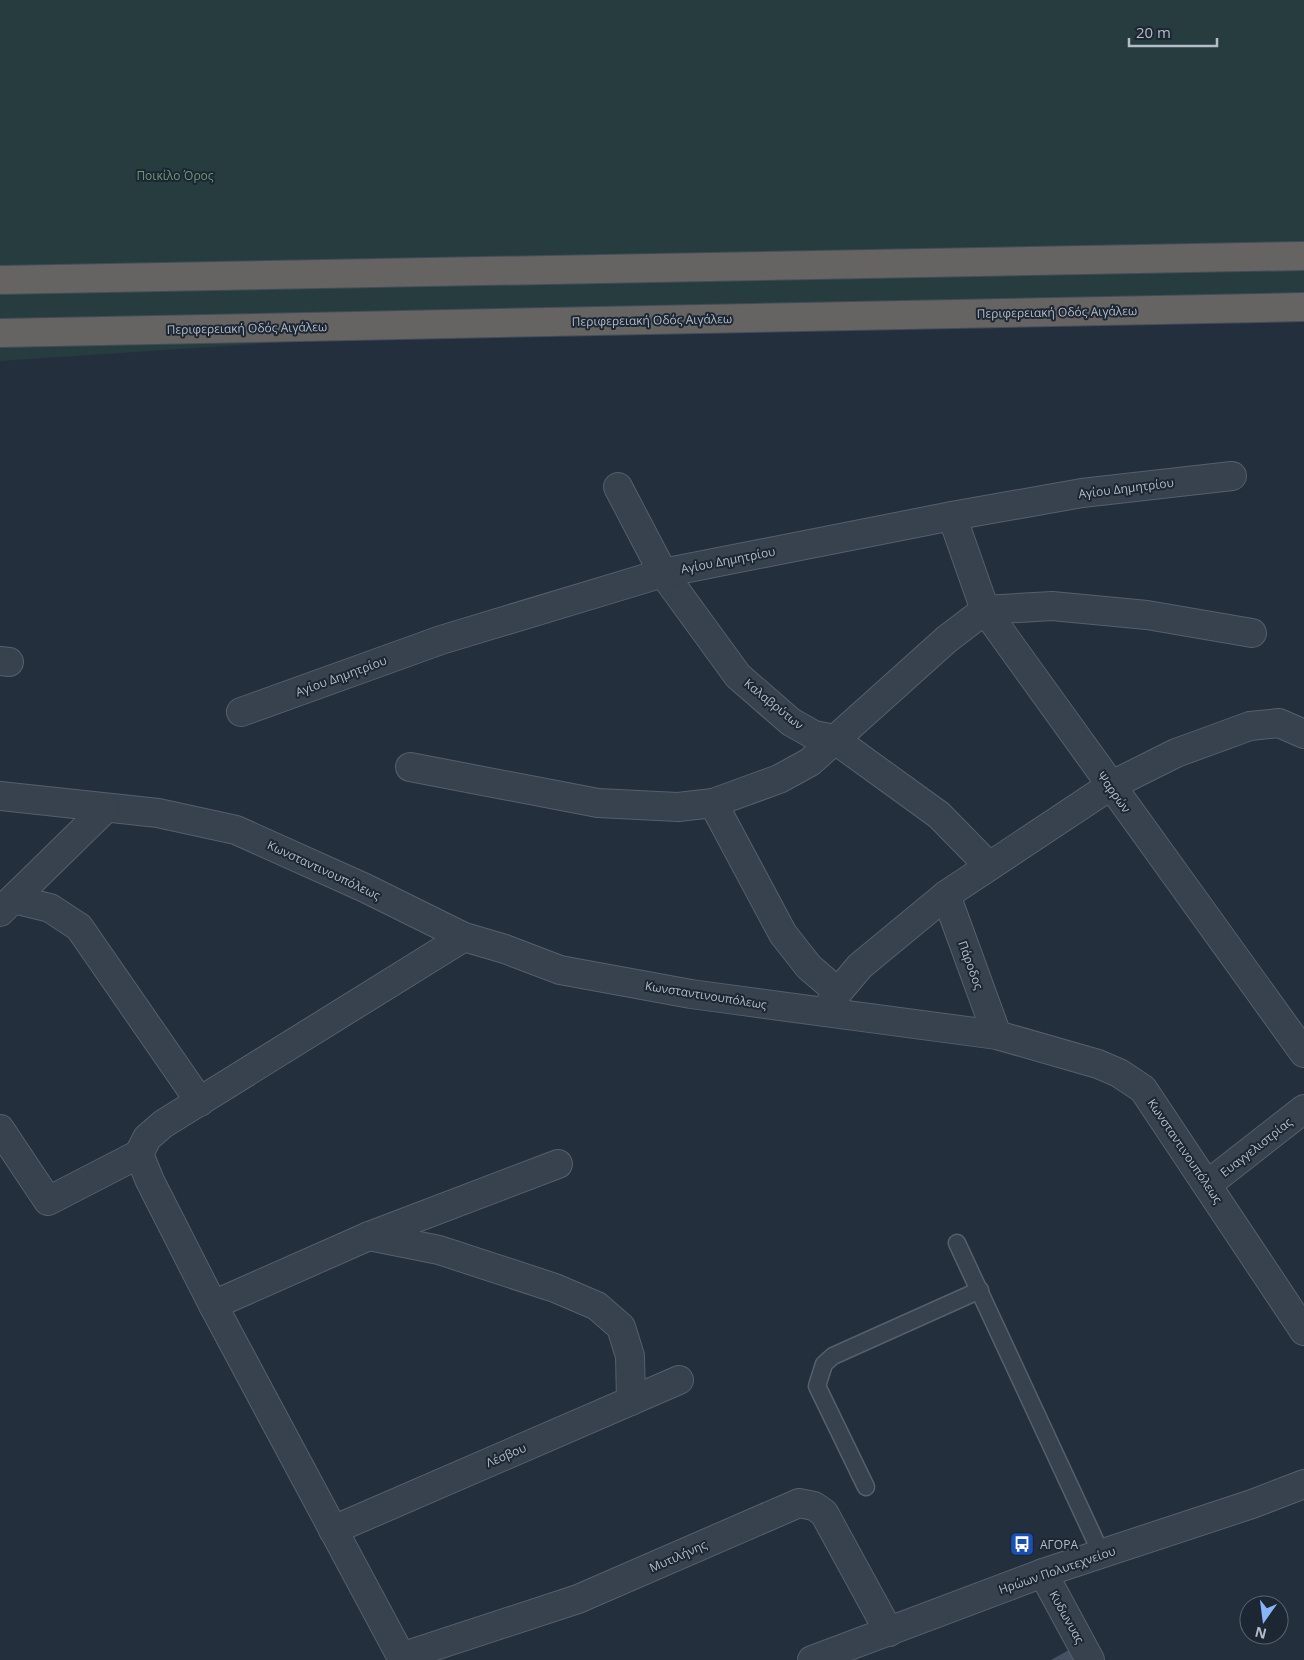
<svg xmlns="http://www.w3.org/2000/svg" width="1304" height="1660" font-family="'Open Sans',sans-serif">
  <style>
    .park { fill: #263c3f }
    .building { fill: #455162; filter: url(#shadow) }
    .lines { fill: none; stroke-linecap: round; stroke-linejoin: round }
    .service-casing { stroke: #565f6c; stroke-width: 19 }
    .minor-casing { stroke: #565f6c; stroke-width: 30 }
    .tertiary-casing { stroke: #565f6c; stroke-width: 30 }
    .trunk-casing { stroke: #434c59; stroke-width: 30 }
    .service { stroke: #38414e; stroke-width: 16 }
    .minor { stroke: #38414e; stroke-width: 28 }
    .tertiary { stroke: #38414e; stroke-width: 28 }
    .trunk { stroke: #656462; stroke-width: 28 }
    .labels { text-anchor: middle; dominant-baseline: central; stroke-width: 4; stroke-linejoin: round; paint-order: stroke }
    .park-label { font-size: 12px; fill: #6b9a76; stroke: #1d2633 }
    .street-label { font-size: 12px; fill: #b4bcc9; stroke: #1d2633 }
    .poi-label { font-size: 12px; fill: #b4bcc9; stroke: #1d2633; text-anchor: start }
  </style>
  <defs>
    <filter id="shadow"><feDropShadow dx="3" dy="5.5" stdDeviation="2.5" flood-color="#0009"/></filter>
  </defs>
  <rect width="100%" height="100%" fill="#242f3e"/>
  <!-- park -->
  <polygon class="park" points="0,0 1304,0 1304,312 1087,297 615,320 0,361"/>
  <!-- building -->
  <polygon class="building" points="1069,1650 1074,1660 1051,1660"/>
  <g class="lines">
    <defs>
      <g id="service">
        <polyline points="957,1243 1101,1553"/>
        <polyline points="866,1487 817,1386 824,1364 833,1356 980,1290"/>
      </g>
      <g id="minor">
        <polyline points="618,487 663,573 738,676 791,722 814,735 834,739 939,815 988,865"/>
        <polyline points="952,516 985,610 1304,1053"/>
        <polyline points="0,661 9,662"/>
        <polyline points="241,712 441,640 663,573 952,516 1082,493 1232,476"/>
        <polyline points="410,767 598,803 678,807 713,803 779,779 810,762 947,639 985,610 1052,606 1147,615 1252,633"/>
        <polyline points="0,796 158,813 236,830 365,888 464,937 505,949 560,970 691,994 997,1035 1098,1064 1119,1073 1143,1089 1304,1331"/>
        <polyline points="713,803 783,934 809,967 838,992"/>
        <polyline points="946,895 997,1035"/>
        <polyline points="13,899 106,808"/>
        <polyline points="0,912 13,899 50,908 79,927 200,1102"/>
        <polyline points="825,1012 838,992 860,966 946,895 1110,786 1176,753 1250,726 1279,723 1304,734"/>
        <polyline points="0,1129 48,1201 139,1154"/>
        <polyline points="1208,1184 1304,1109"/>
        <polyline points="369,1236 439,1250 555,1288 597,1306 621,1327 630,1356 631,1401"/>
        <polyline points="213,1305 369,1236 558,1164"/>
        <polyline points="333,1530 679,1380"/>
        <polyline points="1043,1573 1090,1660"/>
        <polyline points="401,1657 578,1599 799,1503 814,1506 824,1513 889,1632"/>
        <polyline points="403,1660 213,1305 150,1181 139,1154 147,1138 163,1124 464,937"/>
      </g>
      <polyline id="tertiary" points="812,1660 1043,1573 1252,1504 1304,1484"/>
      <g id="trunk">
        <polyline points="0,280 1304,256"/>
        <polyline points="0,333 1304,307"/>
      </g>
    </defs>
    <!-- service casing -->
    <use href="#service" class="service-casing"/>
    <!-- minor casing -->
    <use href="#minor" class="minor-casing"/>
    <!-- tertiary casing -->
    <use href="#tertiary" class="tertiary-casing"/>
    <!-- trunk casing -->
    <use href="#trunk" class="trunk-casing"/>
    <!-- service -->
    <use href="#service" class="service"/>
    <!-- minor -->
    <use href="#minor" class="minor"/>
    <!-- tertiary -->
    <use href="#tertiary" class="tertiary"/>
    <!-- trunk -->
    <use href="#trunk" class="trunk"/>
  </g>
  <!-- icons -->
  <defs>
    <symbol id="bus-square" viewBox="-11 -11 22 22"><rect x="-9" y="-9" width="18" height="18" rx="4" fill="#1a4fb4" stroke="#1d2633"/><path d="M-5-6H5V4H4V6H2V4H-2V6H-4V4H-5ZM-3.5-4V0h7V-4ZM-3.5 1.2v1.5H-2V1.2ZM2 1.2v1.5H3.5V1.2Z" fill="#fff"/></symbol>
  </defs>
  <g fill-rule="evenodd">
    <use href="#bus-square" x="1008" y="1530" width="28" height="28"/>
  </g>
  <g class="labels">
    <!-- park labels -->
    <g class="park-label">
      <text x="175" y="175">Ποικίλο Όρος</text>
    </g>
    <!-- street labels -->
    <g class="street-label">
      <text transform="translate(1057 312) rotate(-1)">Περιφερειακή Οδός Αιγάλεω</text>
      <text transform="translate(652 320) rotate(-1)">Περιφερειακή Οδός Αιγάλεω</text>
      <text transform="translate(247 328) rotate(-1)">Περιφερειακή Οδός Αιγάλεω</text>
      <text transform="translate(1126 488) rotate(-7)">Αγίου Δημητρίου</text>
      <text transform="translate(728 560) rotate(-11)">Αγίου Δημητρίου</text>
      <text transform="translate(341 676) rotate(-20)">Αγίου Δημητρίου</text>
      <text transform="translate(774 704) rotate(39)">Καλαβρύτων</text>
      <text transform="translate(1114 792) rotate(54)">Ψαρρών</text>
      <text transform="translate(324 870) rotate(25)">Κωνσταντινουπόλεως</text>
      <text transform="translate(971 965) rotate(70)">Πάροδος</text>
      <text transform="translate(706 995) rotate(9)">Κωνσταντινουπόλεως</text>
      <text transform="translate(1256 1147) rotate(-38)">Ευαγγελιστρίας</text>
      <text transform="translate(1185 1151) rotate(56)">Κωνσταντινουπόλεως</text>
      <text transform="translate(506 1455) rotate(-23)">Λέσβου</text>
      <text transform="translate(678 1556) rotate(-24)">Μυτιλήνης</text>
      <text transform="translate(1057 1570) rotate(-19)">Ηρώων Πολυτεχνείου</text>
      <text transform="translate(1067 1617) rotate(61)">Κυδωνυας</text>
    </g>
    <!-- poi labels -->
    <g class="poi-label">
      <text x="1040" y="1544">ΑΓΟΡΑ</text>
    </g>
  </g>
  <!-- north arrow -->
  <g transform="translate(1264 1620) rotate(194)"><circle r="24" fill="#1d2633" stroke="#59626f"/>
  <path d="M0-4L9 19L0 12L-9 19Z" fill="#8ab4f8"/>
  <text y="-8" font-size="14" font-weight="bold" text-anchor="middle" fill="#b4bcc9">N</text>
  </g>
  <!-- scale -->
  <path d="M1129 38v8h88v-8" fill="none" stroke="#b4bcc9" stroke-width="2.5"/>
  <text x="1136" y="38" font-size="15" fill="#b4bcc9" stroke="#1d2633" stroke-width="4" paint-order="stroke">20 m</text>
</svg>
